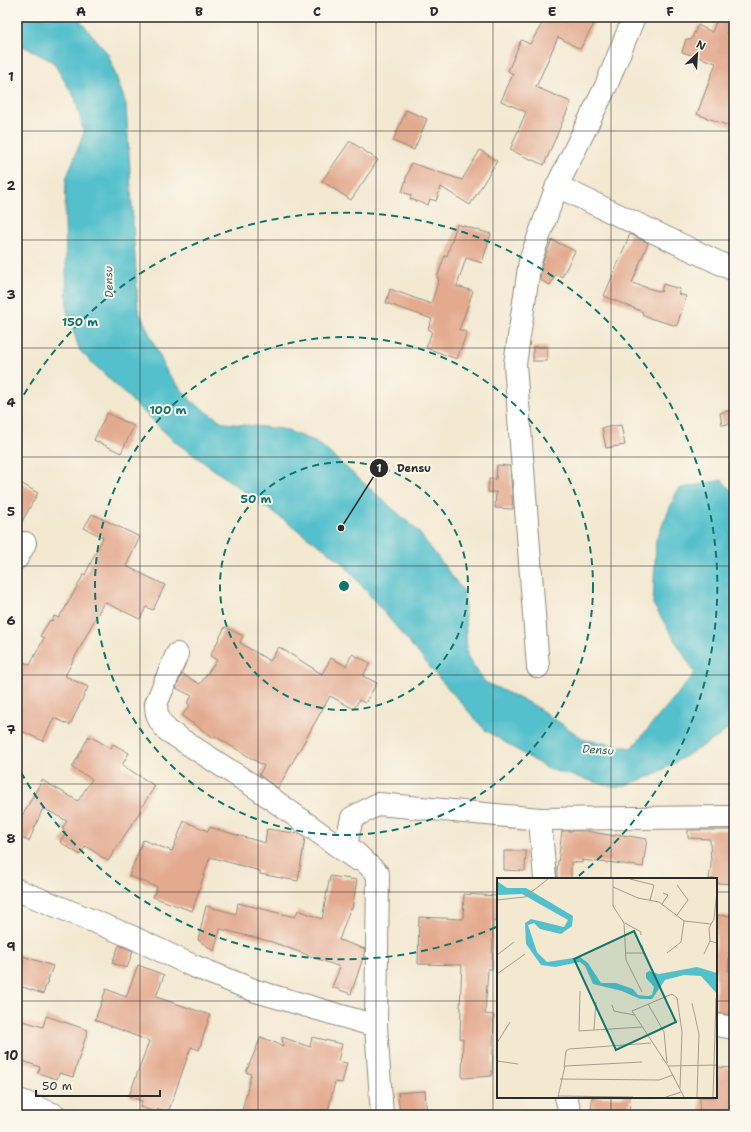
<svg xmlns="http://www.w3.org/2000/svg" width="751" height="1132" font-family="'Shantell Sans',sans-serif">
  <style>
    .water { fill: #53c0cc; stroke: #3f767c }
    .building { fill: #e3aa90 }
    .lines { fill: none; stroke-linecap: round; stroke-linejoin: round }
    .minor-casing { stroke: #8f8a7e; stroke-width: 24 }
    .minor { stroke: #fff; stroke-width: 22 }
    .grid { fill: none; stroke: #2b2b2b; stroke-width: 1; stroke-opacity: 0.55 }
    .ring { fill: none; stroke: #0f766e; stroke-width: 2; stroke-dasharray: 7 5 }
    .labels { text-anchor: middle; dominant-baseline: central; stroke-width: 4; stroke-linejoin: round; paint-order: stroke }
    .water-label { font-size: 11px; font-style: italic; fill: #395f63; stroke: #fbf7ec }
    .inset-road { fill: none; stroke: #a39d8f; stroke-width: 1 }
    .view { fill: #0f766e; fill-opacity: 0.15; stroke: #0f766e; stroke-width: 2 }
    .inset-edge { fill: none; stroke: #2b2b2b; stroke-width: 2 }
    .centre { fill: #0f766e; stroke: #fbf7ec; stroke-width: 2 }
    .ring-label { font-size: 12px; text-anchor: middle; font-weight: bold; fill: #0f766e; stroke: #fbf7ec; stroke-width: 4; stroke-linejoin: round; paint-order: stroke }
    .leader { fill: none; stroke: #2b2b2b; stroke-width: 1.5 }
    .callout-dot { fill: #2b2b2b; stroke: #fbf7ec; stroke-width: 1.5 }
    .mark-label { font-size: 12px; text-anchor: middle; font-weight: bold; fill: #fff }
    .callout-label { font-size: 11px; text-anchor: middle; font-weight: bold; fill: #2b2b2b; stroke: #fbf7ec; stroke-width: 4; stroke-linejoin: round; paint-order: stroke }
    .neatline { fill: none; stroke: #2b2b2b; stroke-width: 1.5 }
    .grid-label { font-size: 13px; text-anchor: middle; font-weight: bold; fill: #2b2b2b }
  </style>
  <rect width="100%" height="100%" fill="#fbf7ec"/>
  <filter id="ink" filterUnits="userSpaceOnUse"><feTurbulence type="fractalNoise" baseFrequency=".025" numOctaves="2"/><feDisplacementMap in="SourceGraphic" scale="8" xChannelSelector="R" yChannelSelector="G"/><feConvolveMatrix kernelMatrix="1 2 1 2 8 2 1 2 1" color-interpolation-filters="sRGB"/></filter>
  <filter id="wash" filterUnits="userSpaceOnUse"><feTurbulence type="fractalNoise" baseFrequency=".012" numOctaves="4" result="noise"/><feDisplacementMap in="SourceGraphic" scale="16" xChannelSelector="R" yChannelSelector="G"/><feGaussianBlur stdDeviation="0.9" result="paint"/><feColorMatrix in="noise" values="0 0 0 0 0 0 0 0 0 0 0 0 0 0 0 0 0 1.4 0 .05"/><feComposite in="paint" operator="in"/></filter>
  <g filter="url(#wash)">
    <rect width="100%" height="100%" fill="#f3e9d1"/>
    <!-- water -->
    <polygon class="water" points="17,17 78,18 108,54 126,104 138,309 167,372 192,402 224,423 282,429 317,442 417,530 464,592 467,656 485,682 535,706 585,740 632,748 695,673 653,604 656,540 678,489 722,480 734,494 734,724 719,736 652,776 617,788 548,769 485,730 439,678 341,561 174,441 80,351 67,311 65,217 66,179 84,133 75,98 53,62 23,46 17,44"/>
    <g id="blocks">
      <!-- building -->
      <g class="building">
        <polygon points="546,17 598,17 580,49 558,37 536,87 571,102 544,165 510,150 526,112 501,101 513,74 508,71 521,40 530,44"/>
        <polygon points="718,17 723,17 731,21 726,33 734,37 734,128 697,114 716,63 682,52 686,39 691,40 698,25 712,32"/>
        <polygon points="406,110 427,119 414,150 393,141"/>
        <polygon points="350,141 378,160 351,200 322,181"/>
        <polygon points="480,150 497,161 470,205 441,187 436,201 430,199 428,205 410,199 411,195 402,192 411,163 462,180"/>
        <polygon points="457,224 491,234 482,263 466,258 457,286 473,291 459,330 467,332 457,359 426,348 432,331 428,329 432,319 386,303 390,289 431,304 439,279 437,278 445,255 447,256"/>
        <polygon points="630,234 648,243 632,283 661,292 663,284 680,289 678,294 686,296 677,326 646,317 646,316 642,314 643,312 604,296"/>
        <polygon points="552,240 575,251 562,277 556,274 550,285 540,280 542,264"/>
        <rect x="533" y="347" width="14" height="14"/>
        <polygon points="732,410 734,423 722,425 720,413"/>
        <polygon points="107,413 134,426 121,453 94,440"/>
        <polygon points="621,425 625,445 606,448 602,428"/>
        <polygon points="497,465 510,466 513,509 495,508 496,492 488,492 489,479 496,479"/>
        <polygon points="17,481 38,493 17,530"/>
        <polygon points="92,514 140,537 126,566 165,585 153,610 146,607 140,619 104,602 65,676 88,687 70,725 54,718 43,741 17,729 17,659 30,665 44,638 40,636 50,620 52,621 54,616 59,618 62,612 63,612 84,574 85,575 103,537 84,528"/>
        <polygon points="225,627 243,636 240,643 270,661 279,647 322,674 331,658 346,666 352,654 370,663 363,676 377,683 365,703 359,700 354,709 330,696 278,788 259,775 264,766 215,736 214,738 182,716 190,705 187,703 192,696 176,688 182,674 200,684 217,660 210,656"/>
        <polygon points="89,736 111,748 113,744 129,753 122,765 155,786 140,810 141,810 108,861 86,846 80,855 60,842 66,832 62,829 67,821 43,808 29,841 17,836 17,825 42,780 78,801 92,779 72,768"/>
        <polygon points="184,821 208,831 209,827 265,843 267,829 300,834 305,838 298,881 260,874 260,871 210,857 192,911 153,897 157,887 129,876 143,840 172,851"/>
        <polygon points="688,830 734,830 734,884 716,883 716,879 709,879 711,865 710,839 688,838"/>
        <polygon points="562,831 586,831 615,836 616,834 647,839 643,867 608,862 608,863 582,860 582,863 571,862 571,879 557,879 557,871"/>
        <polygon points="504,851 526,851 525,871 504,870"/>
        <polygon points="330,876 357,880 352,909 350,909 339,940 365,949 364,955 351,994 332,987 340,967 272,942 220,929 214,951 198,940 206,906 236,914 238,903 295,917 298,910 322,919"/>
        <polygon points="464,894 498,896 498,921 493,921 492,969 488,969 485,1014 494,1015 492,1076 462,1078 463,1039 460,1039 461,1007 460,1007 462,965 418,964 419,917 463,919"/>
        <polygon points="716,915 732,916 728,971 732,971 730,1015 716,1013"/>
        <polygon points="119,945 133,951 127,968 112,963"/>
        <polygon points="17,954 53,966 43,994 17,985"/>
        <polygon points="138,965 164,975 156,997 210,1015 199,1050 191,1047 168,1113 158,1109 156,1112 140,1107 142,1101 129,1096 149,1041 95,1020 106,989 126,997"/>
        <polygon points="46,1016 88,1030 73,1077 59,1073 57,1079 38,1073 40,1067 17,1059 17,1019 43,1027"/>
        <polygon points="261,1037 283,1046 282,1037 310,1047 312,1037 342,1044 338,1061 347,1063 342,1083 335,1082 327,1115 241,1115 251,1074 246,1072"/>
        <polygon points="716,1067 734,1068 734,1115 699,1114 700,1097 716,1097"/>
        <polygon points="425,1091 427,1115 400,1115 398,1093"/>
        <polygon points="592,1097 630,1097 629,1115 591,1115"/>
      </g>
    </g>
  </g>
  <g filter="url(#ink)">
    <use href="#blocks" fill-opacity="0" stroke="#8f8a7e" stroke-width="1"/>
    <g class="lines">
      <defs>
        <g id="minor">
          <polyline points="557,186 734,270"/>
          <polyline points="17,558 25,543"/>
          <path d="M177,654L156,704C156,716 160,723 168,731L258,789L356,859"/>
          <polyline points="538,667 515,364 530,261 557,186 606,86 634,17"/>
          <polyline points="540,819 545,879"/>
          <polyline points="17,890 130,936 191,965 256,991 376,1026"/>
          <polyline points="716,1025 734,1028"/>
          <polyline points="566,1097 571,1115"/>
          <polyline points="17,1099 55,1115"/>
          <polyline points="382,1115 376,1026 378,874 346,844 352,818 378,804 540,819 734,817"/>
        </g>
      </defs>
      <!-- minor casing -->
      <use href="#minor" class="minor-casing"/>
      <!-- minor -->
      <use href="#minor" class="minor"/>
    </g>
  </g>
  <!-- grid -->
  <path class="grid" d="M140,17V1115M258,17V1115M376,17V1115M493,17V1115M611,17V879M17,131H734M17,240H734M17,348H734M17,457H734M17,566H734M17,675H734M17,784H734M17,892H498M716,892H734M17,1001H498M716,1001H734M611,1097V1115"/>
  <!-- distance rings -->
  <g class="ring">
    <circle cx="344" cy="586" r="124"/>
    <circle cx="344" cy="586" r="249"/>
    <path d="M496 927A373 373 0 0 1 18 767M18 405A373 373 0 1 1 576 878"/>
  </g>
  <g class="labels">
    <!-- water labels -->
    <g class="water-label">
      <text transform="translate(109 282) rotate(-92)">Densu</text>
      <text transform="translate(598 750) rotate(4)">Densu</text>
    </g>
  </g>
  <!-- overview -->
  <g transform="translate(497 878)">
    <rect width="220" height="220" fill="#f3e9d1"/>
    <path d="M0,3L10,10H29L76,38L75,48L64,56L43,51L37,45L31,47L40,74L50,84L83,79L91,85L104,105H119L136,111L141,117L151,118L155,117L157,109L149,100V95L152,93L162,96L200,89L220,95V116L204,98L187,97L168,102L155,121H143L125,113L96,106L88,88L83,84L58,89L44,87L29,66L28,45L34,41L67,49L71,42L25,16L0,17Z" fill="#53c0cc"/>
    <path class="inset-road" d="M116,1V28L127,45L129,82L145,114M133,1L157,7L153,22M116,9L141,20L162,24L187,43L214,46M220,13L217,41L212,50L213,63L220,65M0,22L28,19L51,1M165,26L171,17L166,15M180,37L191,22L180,7M128,45L144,54V57M128,75H147L145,67M170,75L184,64L187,43M207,76L213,63M0,77L17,64M0,96L28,76M83,113L82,153L145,149M195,125L202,156L200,219M151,126L167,154L170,185M115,127L117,133L137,137M97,152L99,124M0,165L13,144M0,183L21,186M171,188L220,187M67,189L69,173L72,171L154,165M63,201L162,202L176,197M183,210L185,154L180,120L175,116L135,133L171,188L187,219M61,218L136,219M61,219L68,188L145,184M169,219L184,214M216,219L219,120"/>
    <path class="view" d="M137,53L179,144L119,172L77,81Z"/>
    <rect width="220" height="220" class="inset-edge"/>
  </g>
  <circle cx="344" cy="586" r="6" class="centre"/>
  <g class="ring-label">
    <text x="80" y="326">150 m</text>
    <text x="168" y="414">100 m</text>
    <text x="256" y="503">50 m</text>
  </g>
  <!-- callouts -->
  <path class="leader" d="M341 528L379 468"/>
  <g class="callout-dot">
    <circle cx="341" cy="528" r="4"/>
    <circle cx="379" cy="468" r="10"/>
  </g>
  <g class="mark-label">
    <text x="379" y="472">1</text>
  </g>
  <g class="callout-label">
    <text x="414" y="472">Densu</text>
  </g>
  <!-- margin -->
  <rect width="751" height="1132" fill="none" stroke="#fbf7ec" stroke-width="44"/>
  <!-- north arrow -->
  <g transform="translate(697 54) rotate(25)" stroke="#fbf7ec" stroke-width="3" paint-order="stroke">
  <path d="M0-3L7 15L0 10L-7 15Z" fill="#2b2b2b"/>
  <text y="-6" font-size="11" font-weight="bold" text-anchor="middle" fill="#2b2b2b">N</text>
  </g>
  <!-- scale -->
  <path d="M36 1090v6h124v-6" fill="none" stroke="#2b2b2b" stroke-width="2"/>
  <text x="42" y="1090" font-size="12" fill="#2b2b2b" stroke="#fbf7ec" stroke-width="3" paint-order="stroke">50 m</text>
  <rect x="22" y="22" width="707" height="1088" class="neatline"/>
  <g class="grid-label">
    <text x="81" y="16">A</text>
    <text x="199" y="16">B</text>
    <text x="317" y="16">C</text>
    <text x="434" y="16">D</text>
    <text x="552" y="16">E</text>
    <text x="670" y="16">F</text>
    <text x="11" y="81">1</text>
    <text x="11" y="190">2</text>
    <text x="11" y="299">3</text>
    <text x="11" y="407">4</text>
    <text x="11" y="516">5</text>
    <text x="11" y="625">6</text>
    <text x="11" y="734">7</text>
    <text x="11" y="843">8</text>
    <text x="11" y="951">9</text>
    <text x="11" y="1060">10</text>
  </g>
</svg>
